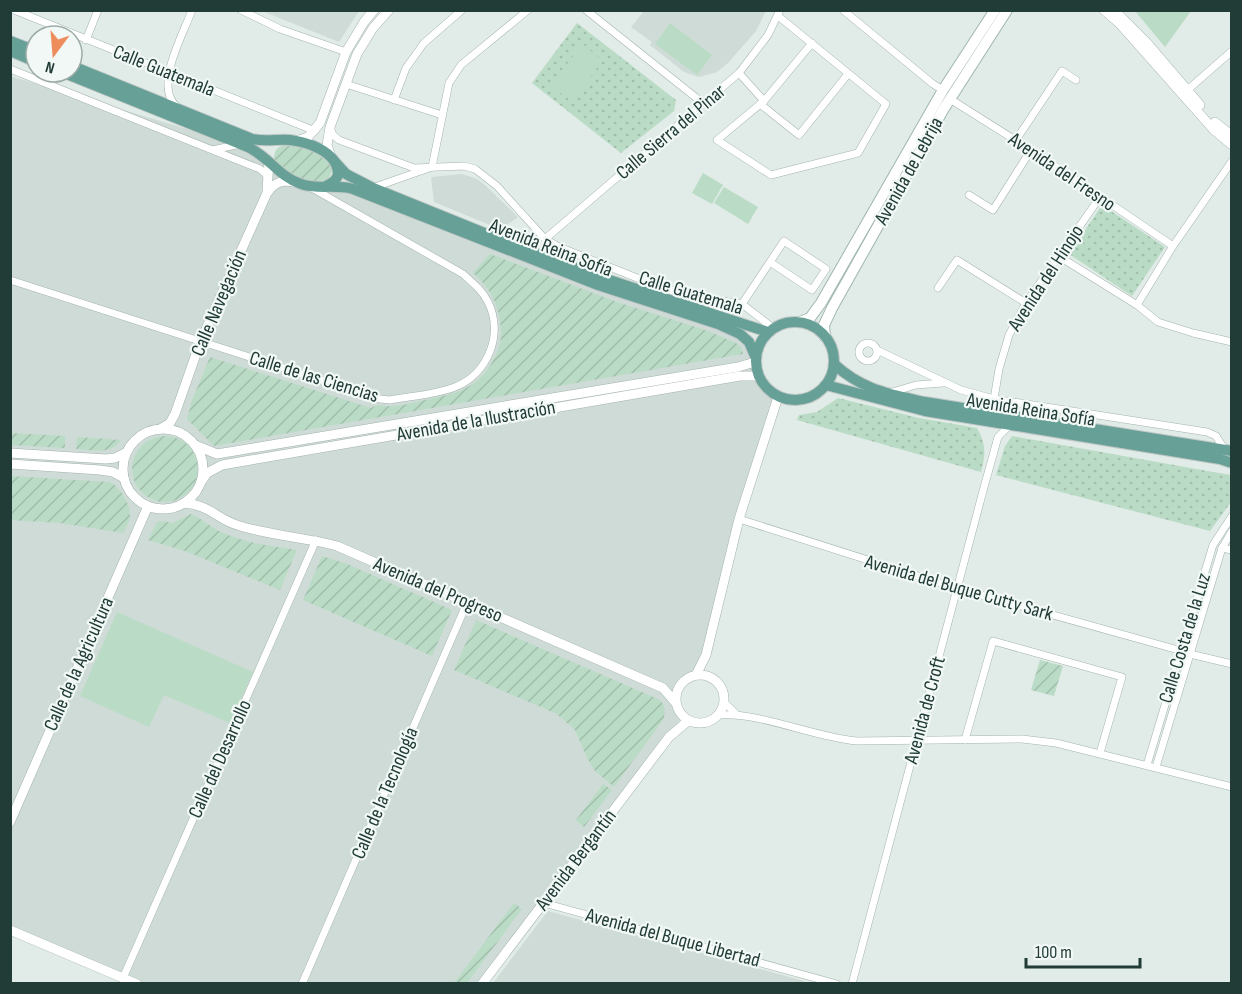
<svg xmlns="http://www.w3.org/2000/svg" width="1242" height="994" font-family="'Sofia Sans Condensed',sans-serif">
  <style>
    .built { fill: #cfdbd6 }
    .park { fill: url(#park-dots) }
    .garden { fill: url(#garden-furrows) }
    .pitch { fill: #badcc6 }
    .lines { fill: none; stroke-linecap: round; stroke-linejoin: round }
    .minor-casing { stroke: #a4b3ae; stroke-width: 8 }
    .tertiary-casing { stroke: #a4b3ae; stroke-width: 10 }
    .secondary-casing { stroke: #9fb6b0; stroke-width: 12 }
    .primary-casing { stroke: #c1c8c7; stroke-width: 12 }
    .minor { stroke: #fff; stroke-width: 7 }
    .tertiary { stroke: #fff; stroke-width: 9 }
    .secondary { stroke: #fff; stroke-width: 10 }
    .primary { stroke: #66a096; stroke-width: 10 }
    .labels { text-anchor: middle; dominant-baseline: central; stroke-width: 4.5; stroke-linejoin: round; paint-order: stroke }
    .street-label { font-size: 20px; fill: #213b36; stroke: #f1f8f5 }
  </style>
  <defs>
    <pattern id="park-dots" width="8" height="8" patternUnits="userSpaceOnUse" patternTransform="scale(1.5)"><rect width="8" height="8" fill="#badcc6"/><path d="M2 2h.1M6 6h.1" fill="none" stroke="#a0beab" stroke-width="1.8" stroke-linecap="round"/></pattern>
    <pattern id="garden-furrows" width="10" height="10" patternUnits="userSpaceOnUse" patternTransform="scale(1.5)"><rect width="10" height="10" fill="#badcc6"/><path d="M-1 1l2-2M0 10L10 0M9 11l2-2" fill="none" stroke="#a0beab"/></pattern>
  </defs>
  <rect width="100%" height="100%" fill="#e1ebe7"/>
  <!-- built -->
  <g class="built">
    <polygon points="262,11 359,11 339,42"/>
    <polygon points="644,11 766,11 756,31 728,63 717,72 699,77 684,72 650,45 652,42 631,27"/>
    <polygon points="10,76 247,147 281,176 342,187 739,334 756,357 757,369 764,386 779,399 698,672 689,674 682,678 675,684 672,693 671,702 674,710 681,719 480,983 139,983 11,929"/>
    <polygon points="462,174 477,179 486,186 518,217 503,228 497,228 434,202 431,177"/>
    <polygon points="548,911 804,981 803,984 493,983"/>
  </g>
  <!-- park -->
  <g class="park">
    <polygon points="577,23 676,100 674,111 621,153 532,83"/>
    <polygon points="1102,205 1165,247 1132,296 1069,254"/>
    <path d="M838,398L919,418L977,428C986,444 986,454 981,472L797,420L799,415L817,412Z"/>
    <polygon points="1012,436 1230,475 1231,477 1231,502 1210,531 996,475 1005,446"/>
  </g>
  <!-- garden -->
  <g class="garden">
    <path d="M284,145C301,146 325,152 332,169C328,199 285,171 274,160C274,151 276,148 284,145Z"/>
    <path d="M490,254L617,302L708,331L736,343L741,347L743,354L214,446L187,419L192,400L210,357L371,408C378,403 385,407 393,406C403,406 414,402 425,400C452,394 476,390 491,364C497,355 501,345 501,334C501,309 492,289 473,273Z"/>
    <polygon points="11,433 65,436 65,448 11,445"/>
    <circle cx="165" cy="469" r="33"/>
    <path d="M77,437L121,440C112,455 92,450 76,449Z"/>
    <path d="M11,476L110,482C119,486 131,505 130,515C130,521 126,528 123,533L60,523L11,520Z"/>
    <path d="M191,514C201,518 209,526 219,531C244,543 270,546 297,550L280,590L185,551L148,540L157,522L162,521L173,523Z"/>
    <polygon points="322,556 347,564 452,610 432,656 303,600"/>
    <path d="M476,620L658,699C666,705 666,711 663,720L614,787L595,771L587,758L575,730L557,714L454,670Z"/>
    <polygon points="1040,660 1063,666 1054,696 1031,690"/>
    <polygon points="603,784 612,790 584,827 576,820"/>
    <polygon points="514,903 522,909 467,983 454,983"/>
  </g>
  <!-- pitch -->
  <g class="pitch">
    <polygon points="1135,11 1191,11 1165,47"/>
    <polygon points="670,23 712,55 697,75 655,44"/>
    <polygon points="583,44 603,61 571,101 550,85"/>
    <polygon points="703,173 723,185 712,204 692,193"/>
    <polygon points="724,187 758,207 748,224 714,203"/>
    <polygon points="117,612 253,672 230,723 164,695 149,727 80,696"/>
  </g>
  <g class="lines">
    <defs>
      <g id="minor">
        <polyline points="14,10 315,131"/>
        <polyline points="241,10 280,29 346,52"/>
        <polyline points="586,10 704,104"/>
        <polyline points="843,10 933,84 943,90"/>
        <polyline points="778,16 886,104 858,153 771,175 717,140 764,101 812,43"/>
        <polyline points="86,40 98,10"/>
        <polyline points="10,69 260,169 266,174 268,180"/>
        <polyline points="739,73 764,101"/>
        <polyline points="346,84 442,115"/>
        <polyline points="1184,93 1232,51"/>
        <polyline points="950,99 1031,150 1173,246"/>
        <polyline points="394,100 406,68 424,43 462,10"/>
        <polyline points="760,104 799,135 848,74"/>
        <path d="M176,106C154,85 183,35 192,10"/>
        <polyline points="330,128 333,135 339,140 414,168 464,166 475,169 497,186 545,239 559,247 665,289 703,298 742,304 773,328"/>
        <polyline points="1016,140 1062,71 1076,80"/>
        <polyline points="213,150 240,144"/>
        <polyline points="375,187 432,167 449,83 461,65 528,10"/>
        <polyline points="969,195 993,210 1031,150"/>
        <polyline points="545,239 739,73 768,35 780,10"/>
        <polyline points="1060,257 1137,305 1158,322 1193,333 1232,342"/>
        <path d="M10,280L380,399L390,400C411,396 435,395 455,387C488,374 504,334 488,302C482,290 472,282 463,274L312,188"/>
        <polyline points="938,288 957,260 1026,303"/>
        <polyline points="742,304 784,241 826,269 812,290 770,262"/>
        <polyline points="1137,305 1173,246 1232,161"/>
        <circle cx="868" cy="352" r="9"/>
        <polyline points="877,350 961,390 994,399 1207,432 1216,436 1225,450"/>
        <polyline points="889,393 916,385 943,383"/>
        <polyline points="994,399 999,369 1009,335 1026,303 1100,197"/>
        <polyline points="739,519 956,588 1182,651"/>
        <polyline points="1222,548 1232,550"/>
        <polyline points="1190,654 1232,664"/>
        <polyline points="724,702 736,714"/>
        <path d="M718,715C761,712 812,737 857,741L1022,739L1056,743L1232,787"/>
        <polyline points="965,740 993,641 1122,677 1100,753"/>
        <polyline points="1147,765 1213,545 1232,516"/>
        <polyline points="1156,767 1222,548 1232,531"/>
        <polyline points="544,903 837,984"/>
        <polyline points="123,978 316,540"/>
        <polyline points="302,984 467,603"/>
        <polyline points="852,984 983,491 998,437 1010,425"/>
      </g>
      <g id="tertiary">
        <polyline points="1104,10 1119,23 1214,130 1232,145"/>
        <polyline points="1114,10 1147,43 1200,105"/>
        <polyline points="1215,122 1232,136"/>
        <polyline points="296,141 308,137 320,123 346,52 364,22 374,10"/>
        <polyline points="331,157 327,145 330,127 357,54 373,28 389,10"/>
        <polyline points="267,190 269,162"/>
        <path d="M160,429L170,423L175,414L201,340L267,193C275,182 281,180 295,182"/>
        <circle cx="163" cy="469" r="40"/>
        <polyline points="195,445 217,454 738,367 755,362"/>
        <polyline points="10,453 106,459 115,458 127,452"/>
        <polyline points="10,464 100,470 113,472 124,478"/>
        <polyline points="201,482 207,473 222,465 740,376 758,376"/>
        <path d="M184,503C211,505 217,520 240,526C272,536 305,537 337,546L663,688L675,702"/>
        <circle cx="700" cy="699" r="24"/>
        <polyline points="696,675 706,655 739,519 778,397"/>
        <polyline points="10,822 148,506"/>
        <polyline points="10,930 137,984"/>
        <polyline points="482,984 669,737 688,721"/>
      </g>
      <g id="secondary">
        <polyline points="800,322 810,318 821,303 943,90 995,10"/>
        <polyline points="825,337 824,325 832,308 943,110 1007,10"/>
      </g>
      <g id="primary">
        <polyline points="10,41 36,51"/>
        <polyline points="10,51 36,62"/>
        <path d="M72,66L252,139C265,142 277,139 290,140C307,142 337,151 338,173C338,180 332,183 326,186"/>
        <path d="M62,72L248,147C269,157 278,176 301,184C318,190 336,184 353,189L598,285L718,324L740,334L749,342L755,356"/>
        <polyline points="335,162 346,174 373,188 509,243 603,278 768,332"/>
        <circle cx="795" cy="361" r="39"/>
        <path d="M834,364C862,390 889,394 925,402L1232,451"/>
        <polyline points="826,385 925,411 1220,459 1232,463"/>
      </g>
    </defs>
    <!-- minor casing -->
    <use href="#minor" class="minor-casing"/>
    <!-- tertiary casing -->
    <use href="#tertiary" class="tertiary-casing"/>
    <!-- secondary casing -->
    <use href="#secondary" class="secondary-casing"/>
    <!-- primary casing -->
    <use href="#primary" class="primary-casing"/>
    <!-- minor -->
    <use href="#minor" class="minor"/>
    <!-- tertiary -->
    <use href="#tertiary" class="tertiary"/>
    <!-- secondary -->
    <use href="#secondary" class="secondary"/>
    <!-- primary -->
    <use href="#primary" class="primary"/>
  </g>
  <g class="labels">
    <!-- street labels -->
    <g class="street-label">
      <text transform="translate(164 71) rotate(22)">Calle Guatemala</text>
      <text transform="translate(671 132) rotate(-40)">Calle Sierra del Pinar</text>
      <text transform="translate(909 171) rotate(-61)">Avenida de Lebrija</text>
      <text transform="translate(1062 172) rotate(34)">Avenida del Fresno</text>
      <text transform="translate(551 248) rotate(21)">Avenida Reina Sofía</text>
      <text transform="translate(1046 278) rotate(-57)">Avenida del Hinojo</text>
      <text transform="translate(691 293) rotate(17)">Calle Guatemala</text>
      <text transform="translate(219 303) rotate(-67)">Calle Navegación</text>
      <text transform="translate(314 377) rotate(17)">Calle de las Ciencias</text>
      <text transform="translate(1031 410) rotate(9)">Avenida Reina Sofía</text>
      <text transform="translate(476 421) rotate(-10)">Avenida de la Ilustración</text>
      <text transform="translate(959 588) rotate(16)">Avenida del Buque Cutty Sark</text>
      <text transform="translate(438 590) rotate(23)">Avenida del Progreso</text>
      <text transform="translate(1185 638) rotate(-73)">Calle Costa de la Luz</text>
      <text transform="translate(79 664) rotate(-66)">Calle de la Agricultura</text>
      <text transform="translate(925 710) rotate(-75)">Avenida de Croft</text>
      <text transform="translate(220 759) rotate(-66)">Calle del Desarrollo</text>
      <text transform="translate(385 793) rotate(-67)">Calle de la Tecnología</text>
      <text transform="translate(576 860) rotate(-53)">Avenida Bergantín</text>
      <text transform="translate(673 938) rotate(15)">Avenida del Buque Libertad</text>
    </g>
  </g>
  <!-- border -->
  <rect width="1242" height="994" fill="none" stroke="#213b36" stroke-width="24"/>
  <!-- north arrow -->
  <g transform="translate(54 54) rotate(196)"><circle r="28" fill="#f1f8f5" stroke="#9eaca9" stroke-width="1.5"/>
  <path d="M0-4.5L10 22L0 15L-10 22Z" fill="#ef8c5b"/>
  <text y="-9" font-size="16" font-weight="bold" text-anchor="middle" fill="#213b36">N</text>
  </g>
  <!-- scale -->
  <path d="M1026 958v9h114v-9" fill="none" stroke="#213b36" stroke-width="3"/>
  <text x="1035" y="958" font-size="18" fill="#213b36" stroke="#f1f8f5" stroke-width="4.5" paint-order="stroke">100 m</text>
</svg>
